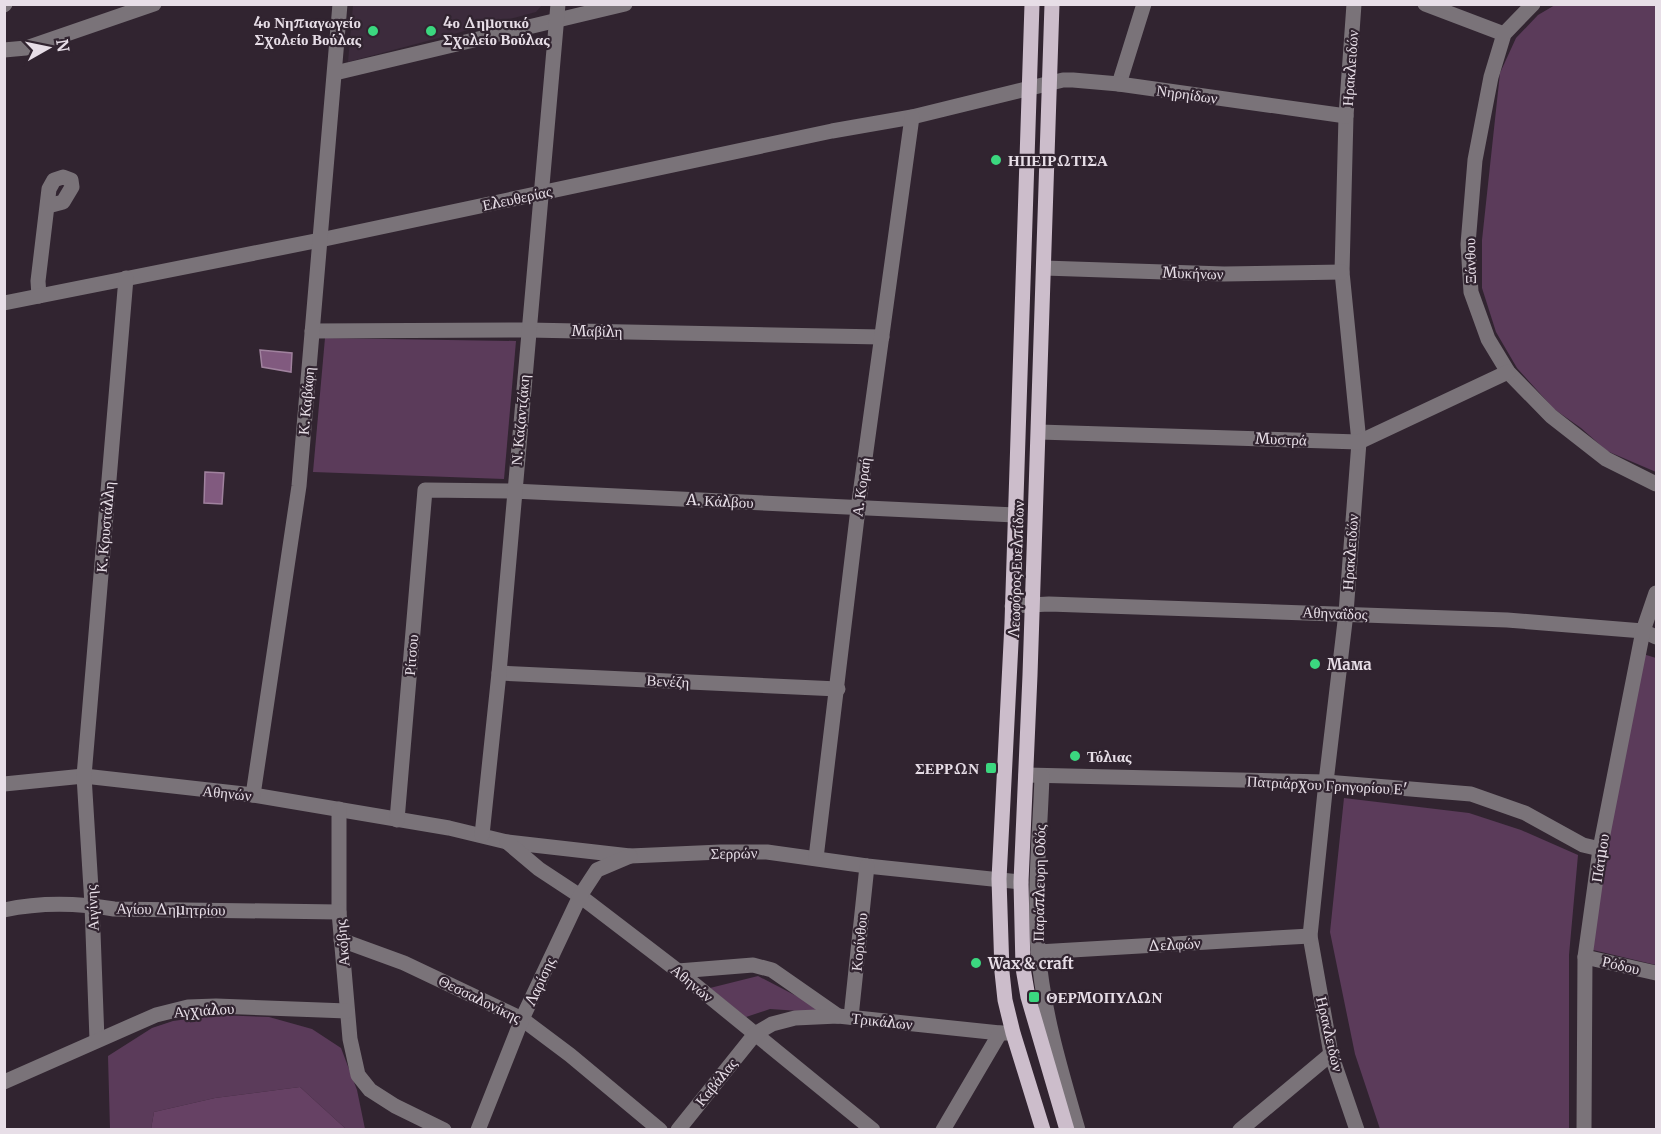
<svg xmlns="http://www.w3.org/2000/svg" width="1661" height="1134" font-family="Merriweather,serif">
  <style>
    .built { fill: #3c2b3c }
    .green { fill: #5b3b5a }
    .forest { fill: #664164 }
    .water { fill: #815a7f; stroke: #a0829e; stroke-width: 1.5 }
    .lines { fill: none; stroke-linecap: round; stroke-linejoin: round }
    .minor { stroke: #7a7379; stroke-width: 15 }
    .major { stroke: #ccbdcb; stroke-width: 15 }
    .poi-dot { fill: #3bd77f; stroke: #312430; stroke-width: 2 }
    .labels { text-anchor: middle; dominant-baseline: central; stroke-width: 4.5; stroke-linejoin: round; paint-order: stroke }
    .poi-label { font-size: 15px; font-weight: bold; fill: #e7dee7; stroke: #312430; text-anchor: start }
    .street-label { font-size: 15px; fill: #e7dee7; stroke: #312430 }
  </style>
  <rect width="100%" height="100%" fill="#312430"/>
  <!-- built -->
  <polygon class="built" points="353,5 353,4 542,5 536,12 348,62"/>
  <!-- green -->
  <g class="green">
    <polygon points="1555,5 1656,5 1656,472 1607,451 1581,428 1554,409 1517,368 1496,332 1482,288 1482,240 1500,73 1516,38 1538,15"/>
    <polygon points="325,338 516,341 504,479 313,472"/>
    <polygon points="1643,654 1656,658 1656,965 1593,950 1604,846"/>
    <polygon points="1344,798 1469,813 1521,830 1578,855 1569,955 1569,1129 1380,1129 1355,1054 1330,932"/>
    <polygon points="758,976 829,1013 770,1009 746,1017 710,988"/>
    <polygon points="216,1015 269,1017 312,1029 341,1048 357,1090 365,1129 346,1129 300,1087 215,1098 154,1112 151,1129 110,1129 108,1056 152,1028 173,1021"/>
  </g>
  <!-- forest -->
  <polygon class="forest" points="300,1087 346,1129 151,1129 154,1112 215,1098"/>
  <!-- water -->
  <g class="water">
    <polygon points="260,350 292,353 291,372 262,367"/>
    <polygon points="205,472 224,473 222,504 204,503"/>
  </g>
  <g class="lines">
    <!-- minor -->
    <g class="minor">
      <polyline points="1354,4 1346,116 1342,272 1359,442 1346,613 1326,782 1310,936 1331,1054 1357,1130"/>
      <polyline points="1425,4 1504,34"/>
      <polyline points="1533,4 1504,34 1491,77 1475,160 1468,244 1471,292 1488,339 1508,372 1551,416 1606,459 1656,484"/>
      <polyline points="4,5 5,4"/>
      <polyline points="4,50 26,48 154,4"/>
      <polyline points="335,73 625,4"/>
      <polyline points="1119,84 1144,4"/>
      <polyline points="1044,268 1224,274 1342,272"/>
      <polyline points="39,296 38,281 49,189 54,180 63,177 71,180 72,187 63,202 48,206"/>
      <polyline points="4,303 320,240 832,131 912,117 1063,80 1073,80 1119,84 1346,116"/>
      <polyline points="312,331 528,330 882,337"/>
      <polyline points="1039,432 1359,442 1508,372"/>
      <polyline points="1012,606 1049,604 1507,620 1643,631 1656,637"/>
      <polyline points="499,673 838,689"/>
      <polyline points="1026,775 1326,782 1471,794 1525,813 1583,845 1600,849"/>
      <path d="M1042,776C1040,834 1034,892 1038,950C1043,1012 1061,1071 1078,1130"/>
      <polyline points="4,784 84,776 253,795 449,828 507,842 630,856 721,852 767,852 867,866 1021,882"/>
      <polyline points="253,795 299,486 340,4"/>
      <polyline points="339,809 339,912 350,1039 358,1075 370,1090 395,1106 444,1130"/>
      <polyline points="397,820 425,490 513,491 1015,515"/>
      <polyline points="482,835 499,673 558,4"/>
      <polyline points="507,842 539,869 580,896 678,971 873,1130"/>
      <polyline points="816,858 858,509 912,117"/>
      <path d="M4,910C41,902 78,903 114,909L339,912"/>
      <polyline points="341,940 404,963 522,1019 570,1055 660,1130"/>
      <polyline points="1038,952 1310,936"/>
      <polyline points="1585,957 1656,973"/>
      <polyline points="678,971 753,965 772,970 838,1016"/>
      <polyline points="851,1017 867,866"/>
      <polyline points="97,1040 92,905 84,776 126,278"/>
      <polyline points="4,1082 156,1015 188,1007 216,1006 347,1011"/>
      <polyline points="478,1130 522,1019 580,896 597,870 630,856"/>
      <polyline points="678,1130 755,1034 772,1024 795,1018 838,1016 1000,1033 1013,1033"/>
      <polyline points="943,1130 1000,1033"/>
      <polyline points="1240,1130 1331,1054"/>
      <polyline points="1584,1130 1585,957 1600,849 1643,631 1656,593"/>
    </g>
    <!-- major -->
    <g class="major">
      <polyline points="1032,4 1012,623 999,879 1002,972 1005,1000 1013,1033 1043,1130"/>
      <polyline points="1052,4 1030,675 1021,882 1023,968 1028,997 1067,1130"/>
    </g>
  </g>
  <!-- markers -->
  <g class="poi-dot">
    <circle cx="373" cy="31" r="6"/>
    <circle cx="431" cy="31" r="6"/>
    <circle cx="996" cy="160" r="6"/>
    <circle cx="1315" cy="664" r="6"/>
    <circle cx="1075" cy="756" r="6"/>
    <rect x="985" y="762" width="12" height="12" rx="3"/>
    <circle cx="976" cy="963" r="6"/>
    <rect x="1028" y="991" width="12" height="12" rx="3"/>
  </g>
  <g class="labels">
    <!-- poi labels -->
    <g class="poi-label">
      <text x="361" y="22" text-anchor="end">4ο Νηπιαγωγείο<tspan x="361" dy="17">Σχολείο Βούλας</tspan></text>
      <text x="443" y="22">4ο Δημοτικό<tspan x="443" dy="17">Σχολείο Βούλας</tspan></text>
      <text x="1008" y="160">ΗΠΕΙΡΩΤΙΣΑ</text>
      <text x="1327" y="664">Мама</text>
      <text x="1087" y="756">Τόλιας</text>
      <text x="979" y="768" text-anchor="end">ΣΕΡΡΩΝ</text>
      <text x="988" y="963">Wax &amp; craft</text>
      <text x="1046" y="997">ΘΕΡΜΟΠΥΛΩΝ</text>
    </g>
    <!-- street labels -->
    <g class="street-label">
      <text transform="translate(1350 68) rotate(-86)">Ηρακλειδών</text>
      <text transform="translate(1187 94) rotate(8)">Νηρηίδων</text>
      <text transform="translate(517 198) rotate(-12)">Ελευθερίας</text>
      <text transform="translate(1470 261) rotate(-91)">Ξάνθου</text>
      <text transform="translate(1193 273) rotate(2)">Μυκήνων</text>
      <text transform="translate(597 331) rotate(1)">Μαβίλη</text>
      <text transform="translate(306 401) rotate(-85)">Κ. Καβάφη</text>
      <text transform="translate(520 420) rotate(-85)">Ν. Καζαντζάκη</text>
      <text transform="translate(1281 439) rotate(2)">Μυστρά</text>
      <text transform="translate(861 487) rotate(-82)">Α. Κοραή</text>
      <text transform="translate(720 501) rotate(3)">A. Κάλβου</text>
      <text transform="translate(105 527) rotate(-85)">Κ. Κρυστάλλη</text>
      <text transform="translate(1350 552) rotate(-86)">Ηρακλειδών</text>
      <text transform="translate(1016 569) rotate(-88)">Λεωφόρος Ευελπίδων</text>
      <text transform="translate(1335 613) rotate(2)">Αθηναΐδος</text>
      <text transform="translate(411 655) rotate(-85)">Ρίτσου</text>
      <text transform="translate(668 681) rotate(3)">Βενέζη</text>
      <text transform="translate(1327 785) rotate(3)">Πατριάρχου Γρηγορίου Ε'</text>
      <text transform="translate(227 793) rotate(6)">Αθηνών</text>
      <text transform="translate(734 853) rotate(-1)">Σερρών</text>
      <text transform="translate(1600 858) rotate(-81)">Πάτμου</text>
      <text transform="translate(1039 883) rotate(-89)">Παράπλευρη Οδός</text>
      <text transform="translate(92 908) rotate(-93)">Αιγίνης</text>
      <text transform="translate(171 909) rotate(1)">Αγίου Δημητρίου</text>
      <text transform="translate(859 942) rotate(-84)">Κορίνθου</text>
      <text transform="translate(342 943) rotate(-95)">Ακόβης</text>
      <text transform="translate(1174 944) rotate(-3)">Δελφών</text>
      <text transform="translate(1621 965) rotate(13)">Ρόδου</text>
      <text transform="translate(540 981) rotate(-65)">Λαρίσης</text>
      <text transform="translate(692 983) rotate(39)">Αθηνών</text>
      <text transform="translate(480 999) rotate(26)">Θεσσαλονίκης</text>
      <text transform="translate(204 1010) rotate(-4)">Αγχιάλου</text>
      <text transform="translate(882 1021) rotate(6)">Τρικάλων</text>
      <text transform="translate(1330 1034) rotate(77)">Ηρακλειδών</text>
      <text transform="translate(716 1082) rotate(-51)">Καβάλας</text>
    </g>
  </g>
  <!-- border -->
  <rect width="1661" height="1134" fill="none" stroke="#e7dee7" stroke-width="12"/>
  <!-- north arrow -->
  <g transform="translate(48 48) rotate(81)" stroke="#312430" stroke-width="4.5" paint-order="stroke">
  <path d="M0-4.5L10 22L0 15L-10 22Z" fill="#e7dee7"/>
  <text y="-9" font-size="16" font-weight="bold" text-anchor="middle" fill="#e7dee7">N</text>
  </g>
</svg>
